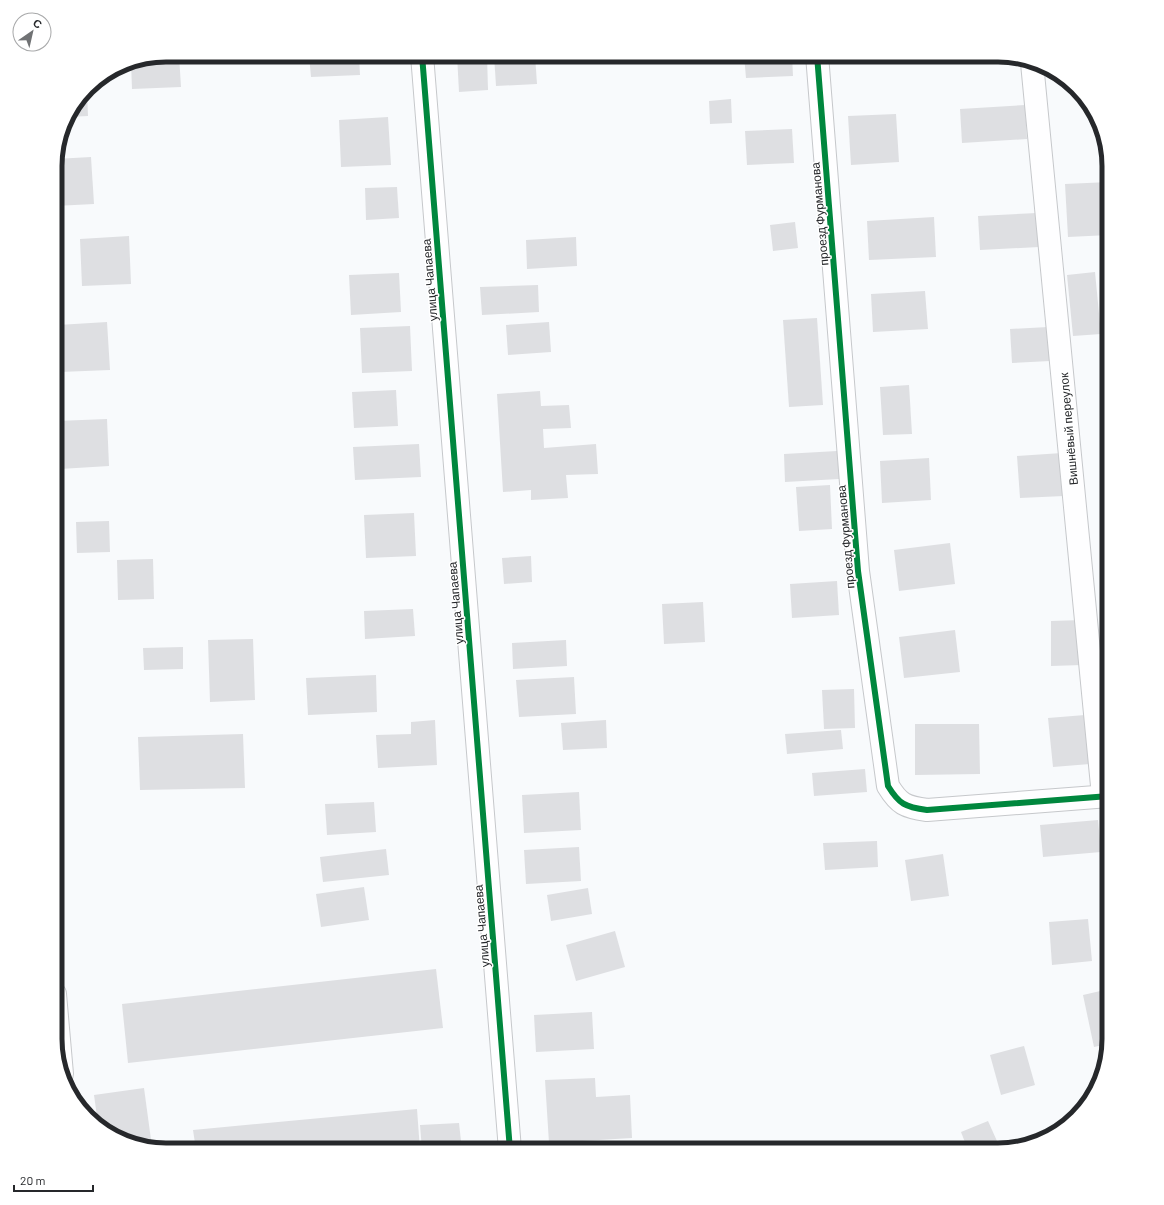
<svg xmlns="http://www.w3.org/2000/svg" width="1164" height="1205" font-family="Barlow,sans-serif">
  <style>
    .building { fill: #dedfe2 }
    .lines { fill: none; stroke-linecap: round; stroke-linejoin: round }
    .minor-casing { stroke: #c6c8cb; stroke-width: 24 }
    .minor { stroke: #fefeff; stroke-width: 22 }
    .cycleway-casing { stroke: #fff; stroke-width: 8 }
    .cycleway { stroke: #00873e; stroke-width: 6 }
    .labels { text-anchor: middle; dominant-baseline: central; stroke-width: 3; stroke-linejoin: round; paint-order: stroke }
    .street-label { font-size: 12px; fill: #26282b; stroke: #fff }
    .rim { fill: none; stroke: #26282b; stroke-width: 5 }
  </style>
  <rect width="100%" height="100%" fill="#f8fafc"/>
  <!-- building -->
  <g class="building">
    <polygon points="166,55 179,55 181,87 132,89 131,62"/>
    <polygon points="309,55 359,55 360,75 311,77"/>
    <polygon points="457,55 487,55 488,90 459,92"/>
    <polygon points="494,55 535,55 537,84 496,86"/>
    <polygon points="569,55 608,55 608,58 569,60"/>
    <polygon points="744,55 792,55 793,76 746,78"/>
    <polygon points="855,55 878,55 878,56 856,58"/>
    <polygon points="87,91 88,116 67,117"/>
    <polygon points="731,99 732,123 710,124 709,101"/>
    <polygon points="1025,105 1027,139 962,143 960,109"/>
    <polygon points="896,114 899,162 851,165 848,116"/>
    <polygon points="388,117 391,165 341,167 339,120"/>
    <polygon points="792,129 794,163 747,165 745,131"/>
    <polygon points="91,157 94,204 55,206 55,159"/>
    <polygon points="1109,182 1109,235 1068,237 1065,184"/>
    <polygon points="397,187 399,218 366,220 365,188"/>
    <polygon points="1037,213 1039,247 980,250 978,216"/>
    <polygon points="934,217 936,257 869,260 867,221"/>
    <polygon points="795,222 798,248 773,251 770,225"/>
    <polygon points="129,236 131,284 82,286 80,239"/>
    <polygon points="576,237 577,266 527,269 526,240"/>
    <polygon points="1095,272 1101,334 1073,336 1067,275"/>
    <polygon points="399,273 401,312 351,315 349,275"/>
    <polygon points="538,285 539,312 482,315 480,287"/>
    <polygon points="925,291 928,329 873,332 871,294"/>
    <polygon points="817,318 823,405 789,407 783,320"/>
    <polygon points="107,322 110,370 60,372 58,325"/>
    <polygon points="549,322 551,352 508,355 506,325"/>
    <polygon points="410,326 412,371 362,373 360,328"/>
    <polygon points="1048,327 1050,361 1012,363 1010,329"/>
    <polygon points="909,385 912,434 883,435 880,387"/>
    <polygon points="396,390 398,426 354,428 352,392"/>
    <polygon points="540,391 541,406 569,405 571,428 543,429 544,448 596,444 598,474 566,475 568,498 531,500 531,490 503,492 497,394"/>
    <polygon points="107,419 109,466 60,469 57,421"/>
    <polygon points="419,444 421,477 355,480 353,447"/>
    <polygon points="837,451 839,479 785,482 784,454"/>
    <polygon points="1062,453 1064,496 1020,498 1017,456"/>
    <polygon points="929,458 931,500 882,503 880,461"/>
    <polygon points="830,485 832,529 799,531 796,487"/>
    <polygon points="414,513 416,556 366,558 364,515"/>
    <polygon points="109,521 110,552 77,553 76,522"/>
    <polygon points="950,543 955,584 899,591 894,550"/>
    <polygon points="531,556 532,582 504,584 502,558"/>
    <polygon points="153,559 154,599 118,600 117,560"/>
    <polygon points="837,581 839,615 792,618 790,584"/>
    <polygon points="703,602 705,642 664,644 662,604"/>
    <polygon points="413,609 415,636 365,639 364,611"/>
    <polygon points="1082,620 1082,665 1051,666 1051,621"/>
    <polygon points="955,630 960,672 904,678 899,637"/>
    <polygon points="253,639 255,700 210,702 208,640"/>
    <polygon points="566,640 567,666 513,669 512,643"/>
    <polygon points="183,647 183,669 144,670 143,648"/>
    <polygon points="376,675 377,712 308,715 306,678"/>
    <polygon points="574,677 576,714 519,717 516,680"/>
    <polygon points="854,689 855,728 824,729 822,690"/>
    <polygon points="1085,715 1090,764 1053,767 1048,718"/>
    <polygon points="435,720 437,765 378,768 376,735 411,734 411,722"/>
    <polygon points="606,720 607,748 563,750 561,723"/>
    <polygon points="915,724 979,724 980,774 915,775"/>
    <polygon points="841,730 843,749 787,754 785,734"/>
    <polygon points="243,734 245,788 140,790 138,737"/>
    <polygon points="865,769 867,792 814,796 812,773"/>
    <polygon points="579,792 581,830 524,833 522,795"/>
    <polygon points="374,802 376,832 327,835 325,804"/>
    <polygon points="1098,820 1101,852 1043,857 1040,825"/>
    <polygon points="877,841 878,867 825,870 823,843"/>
    <polygon points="579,847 581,881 526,884 524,850"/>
    <polygon points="386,849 389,875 323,882 320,857"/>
    <polygon points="943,854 949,896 911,901 905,860"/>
    <polygon points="364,887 369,920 321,927 316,894"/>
    <polygon points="588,888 592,914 551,921 547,895"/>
    <polygon points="1088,919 1092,961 1052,965 1049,922"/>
    <polygon points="615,931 625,967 576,981 566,945"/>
    <polygon points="436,969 443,1028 128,1063 122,1004"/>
    <polygon points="1109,989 1109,1039 1108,1044 1094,1047 1083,995"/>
    <polygon points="592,1012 594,1049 536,1052 534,1015"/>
    <polygon points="1024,1046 1035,1085 1001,1095 990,1055"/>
    <polygon points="595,1078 596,1097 630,1095 632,1138 549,1143 545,1080"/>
    <polygon points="144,1088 152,1147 117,1139 98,1124 94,1095"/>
    <polygon points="417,1109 420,1150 196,1150 193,1130"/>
    <polygon points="988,1121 1001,1150 968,1150 961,1132"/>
    <polygon points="459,1123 462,1150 422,1150 420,1125"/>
  </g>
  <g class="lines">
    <defs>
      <g id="minor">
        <polyline points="422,55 510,1150"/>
        <path d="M817,55L858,571L888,786C899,804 905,807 927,810L1109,796"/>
        <polyline points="1032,63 1103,796"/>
        <polyline points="55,994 62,1074"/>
      </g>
    </defs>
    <!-- minor casing -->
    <use href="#minor" class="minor-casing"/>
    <!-- minor -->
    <use href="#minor" class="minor"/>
    <defs>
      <g id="cycleway">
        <polyline points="422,55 510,1150"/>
        <path d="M817,55L858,571L888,786C899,804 905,807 927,810L1109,796"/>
      </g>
    </defs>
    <!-- cycleway casing -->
    <use href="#cycleway" class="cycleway-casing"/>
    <!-- cycleway -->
    <use href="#cycleway" class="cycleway"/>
  </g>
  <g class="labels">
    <!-- street labels -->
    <g class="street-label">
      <text transform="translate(819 214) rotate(-95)">проезд Фурманова</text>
      <text transform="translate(429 280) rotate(-95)">улица Чапаева</text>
      <text transform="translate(1068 429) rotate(-95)">Вишнёвый переулок</text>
      <text transform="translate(845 537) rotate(-95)">проезд Фурманова</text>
      <text transform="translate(455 603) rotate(-95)">улица Чапаева</text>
      <text transform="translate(481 926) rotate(-95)">улица Чапаева</text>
    </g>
  </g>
  <!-- crop -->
  <path d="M0 0H1164V1205H0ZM166 62H998A104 104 0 0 1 1102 166V1039A104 104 0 0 1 998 1143H166A104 104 0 0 1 62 1039V166A104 104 0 0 1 166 62Z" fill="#fff" fill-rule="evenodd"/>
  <path class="rim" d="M166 62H998A104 104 0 0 1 1102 166V1039A104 104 0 0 1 998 1143H166A104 104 0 0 1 62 1039V166A104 104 0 0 1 166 62Z"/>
  <!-- north arrow -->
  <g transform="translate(32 32) rotate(34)"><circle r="19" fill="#ffffff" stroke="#a8a9aa"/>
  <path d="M0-3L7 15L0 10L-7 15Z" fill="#707274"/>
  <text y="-6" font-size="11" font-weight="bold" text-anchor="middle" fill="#26282b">С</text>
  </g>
  <!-- scale -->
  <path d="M14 1185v6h79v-6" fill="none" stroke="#26282b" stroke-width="2"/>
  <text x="20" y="1185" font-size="12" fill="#26282b" stroke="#ffffff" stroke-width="3" paint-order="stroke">20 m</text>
</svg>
